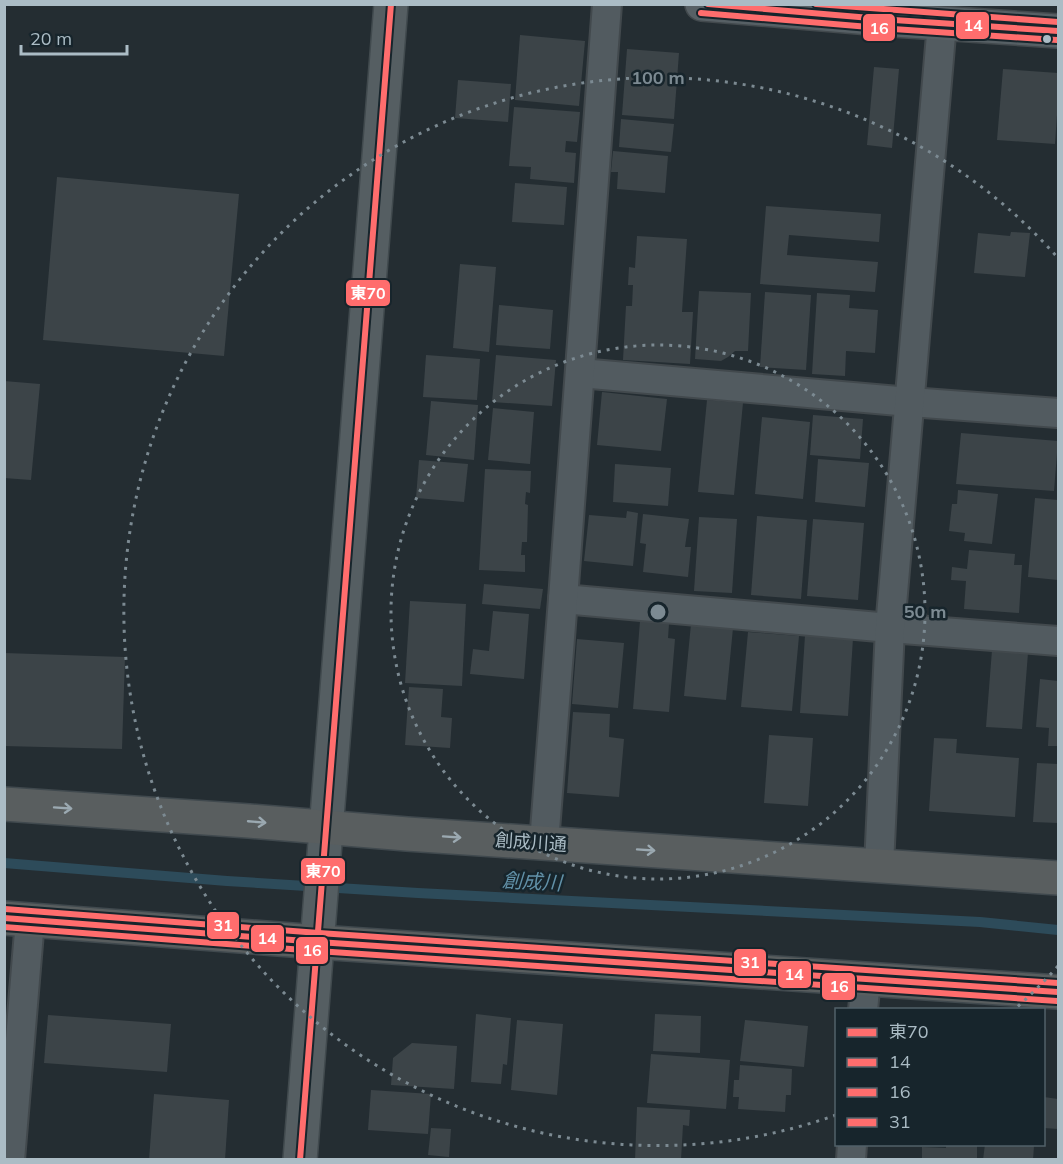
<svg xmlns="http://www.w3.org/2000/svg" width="1063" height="1164" font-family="Mulish,'Noto Sans JP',sans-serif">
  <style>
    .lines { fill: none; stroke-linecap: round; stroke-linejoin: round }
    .stream { stroke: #2d4b5a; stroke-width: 10 }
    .building { fill: #3c4448 }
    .street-casing { stroke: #42494d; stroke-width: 32 }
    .secondary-casing { stroke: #42494d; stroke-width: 36 }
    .primary-casing { stroke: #414a4e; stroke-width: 36 }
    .highway-casing { stroke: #40494e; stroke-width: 36 }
    .street { stroke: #525b60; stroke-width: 28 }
    .secondary { stroke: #576065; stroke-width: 33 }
    .primary { stroke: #555e62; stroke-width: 33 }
    .highway { stroke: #595e5f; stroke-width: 33 }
    .bus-1-casing { stroke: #17252c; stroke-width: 10 }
    .bus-2-casing { stroke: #17252c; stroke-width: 10 }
    .bus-3-casing { stroke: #17252c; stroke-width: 10 }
    .bus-4-casing { stroke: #17252c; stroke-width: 10 }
    .bus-1 { stroke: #ff6d6d; stroke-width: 6 }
    .bus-2 { stroke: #ff6d6d; stroke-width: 6 }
    .bus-3 { stroke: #ff6d6d; stroke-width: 6 }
    .bus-4 { stroke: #ff6d6d; stroke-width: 6 }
    .oneway { stroke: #9ba9b1 }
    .ring { fill: none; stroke: #7c8a92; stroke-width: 3; stroke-dasharray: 3 6 }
    .bus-dot { fill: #abbcc5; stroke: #17252c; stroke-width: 2 }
    .labels { text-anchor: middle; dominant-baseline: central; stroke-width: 5; stroke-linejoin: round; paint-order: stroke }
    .street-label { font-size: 18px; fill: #abbcc5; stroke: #17252c }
    .water-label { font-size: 20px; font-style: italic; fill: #6190a7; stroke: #17252c }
    .centre { fill: #7c8a92; stroke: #17252c; stroke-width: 3 }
    .ring-label { font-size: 18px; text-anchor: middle; font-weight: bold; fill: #7c8a92; stroke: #17252c; stroke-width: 5; stroke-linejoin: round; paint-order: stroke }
    .line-badge { stroke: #17252c; stroke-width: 2 }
    .badge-label { font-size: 16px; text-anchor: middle; font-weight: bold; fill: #fff }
  </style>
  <rect width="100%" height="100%" fill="#242d32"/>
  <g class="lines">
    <!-- stream -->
    <polyline class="stream" points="4,863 227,881 418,893 980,922 1058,930"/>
  </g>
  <!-- building -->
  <g class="building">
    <polygon points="520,35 585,41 579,106 515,100"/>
    <polygon points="627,49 679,53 674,119 622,115"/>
    <polygon points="874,67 899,69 892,148 867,145"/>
    <polygon points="1003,69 1058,73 1058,100 1055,144 997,140"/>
    <polygon points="458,80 511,84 508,122 455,118"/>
    <polygon points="514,107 580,112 577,142 566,141 565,152 576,153 574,183 530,179 531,167 509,166"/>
    <polygon points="621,119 674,124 671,152 619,147"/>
    <polygon points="613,151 668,156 665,193 617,189 618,172 611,172"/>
    <polygon points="57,177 239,194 224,356 43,340"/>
    <polygon points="515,183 567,187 564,225 512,222"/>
    <polygon points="766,206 881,214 879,242 789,235 787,255 878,262 875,292 760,284"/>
    <polygon points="1011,232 1030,233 1025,277 974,273 978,233 1010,236"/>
    <polygon points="637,236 687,239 682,312 693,312 690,364 623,360 626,306 632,306 633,285 628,285 629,267 635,268"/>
    <polygon points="460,264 496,267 489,352 453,348"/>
    <polygon points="699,291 751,293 748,351 735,351 728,357 721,361 695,359"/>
    <polygon points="765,292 811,295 806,370 760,367"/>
    <polygon points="817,293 850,295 849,308 878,310 875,353 846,351 845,376 812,374"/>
    <polygon points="499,305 553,310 550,349 496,345"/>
    <polygon points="426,355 480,359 477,400 423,397"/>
    <polygon points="496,355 556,360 552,406 492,402"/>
    <polygon points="4,381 40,384 31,480 4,478"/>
    <polygon points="602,392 667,399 661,451 597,445"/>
    <polygon points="707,400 743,403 734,495 698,492"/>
    <polygon points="431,401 478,405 474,460 426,455"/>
    <polygon points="493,408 534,412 530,464 488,460"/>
    <polygon points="813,415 863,419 860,459 810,455"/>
    <polygon points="762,417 810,422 803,499 755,494"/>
    <polygon points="961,433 1058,441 1054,491 956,484"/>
    <polygon points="818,459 869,463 865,507 815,502"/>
    <polygon points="419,460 468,464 464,502 416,498"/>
    <polygon points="615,464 671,468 668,506 613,502"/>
    <polygon points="485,469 531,471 530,493 526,492 525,504 528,505 527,542 522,542 521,555 525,555 525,572 479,570"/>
    <polygon points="958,490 998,494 992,544 964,541 965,533 949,531 952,504 957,504"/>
    <polygon points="1035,498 1058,500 1058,580 1028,577"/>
    <polygon points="627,511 638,513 633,566 584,561 589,515 626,518"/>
    <polygon points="643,514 689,519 685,547 691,547 688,577 643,572 646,544 640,543"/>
    <polygon points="757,516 807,520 801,599 751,595"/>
    <polygon points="699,517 737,519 732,593 694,591"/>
    <polygon points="813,519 864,523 858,600 807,596"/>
    <polygon points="969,550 1015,554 1014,565 1022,565 1019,613 964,609 966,581 951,580 952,567 967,569"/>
    <polygon points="484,584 543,589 540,609 482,604"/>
    <polygon points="410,601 466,604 462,686 405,683"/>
    <polygon points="493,611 529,614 524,679 470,674 473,649 489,651"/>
    <polygon points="640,621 669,624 668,638 675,639 669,712 633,709"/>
    <polygon points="691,624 733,628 726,700 684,696"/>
    <polygon points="748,632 799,636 792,711 741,707"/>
    <polygon points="805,635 853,638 848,716 800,713"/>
    <polygon points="577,639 624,643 618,708 572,704"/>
    <polygon points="992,650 1028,653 1022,729 986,727"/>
    <polygon points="4,653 125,657 122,749 4,746"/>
    <polygon points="1040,679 1058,681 1058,746 1048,746 1049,728 1036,727"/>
    <polygon points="409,687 443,689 441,717 452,718 450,748 405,745"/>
    <polygon points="573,712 610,714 609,737 624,739 619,797 567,793"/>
    <polygon points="769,735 813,738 808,806 764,803"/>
    <polygon points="934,738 957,739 956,753 1019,758 1015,817 929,811"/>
    <polygon points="1037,763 1058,764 1058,823 1033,822"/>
    <polygon points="476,1014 511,1018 507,1065 503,1064 501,1084 471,1082"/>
    <polygon points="655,1014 701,1016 700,1053 653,1051"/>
    <polygon points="48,1015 171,1024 167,1072 44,1063"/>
    <polygon points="517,1020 563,1024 557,1095 511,1090"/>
    <polygon points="745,1020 808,1026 804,1067 740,1061"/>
    <polygon points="412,1043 457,1046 454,1089 391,1085 393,1058"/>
    <polygon points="651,1054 730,1060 726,1109 647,1103"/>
    <polygon points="740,1065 792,1069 791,1095 786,1095 785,1112 738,1109 739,1097 733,1097 734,1080 739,1080"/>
    <polygon points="371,1090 431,1094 428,1134 368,1130"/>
    <polygon points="154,1094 229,1100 225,1160 149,1160"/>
    <polygon points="1044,1097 1058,1099 1058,1129 1044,1128"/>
    <polygon points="637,1107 690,1110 689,1126 683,1125 681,1160 635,1160"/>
    <polygon points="431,1128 451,1129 449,1157 428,1155"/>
    <polygon points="946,1144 977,1144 977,1160 922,1160 922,1147 946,1148"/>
    <polygon points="985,1144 1034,1146 1033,1160 983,1160"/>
  </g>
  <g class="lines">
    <defs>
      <g id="street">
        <polyline points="580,373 910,402 1058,413"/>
        <polyline points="563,599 890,628 1058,641"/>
        <polyline points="544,843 563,599 607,4"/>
        <polyline points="879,866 890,628 942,23"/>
        <polyline points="863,1010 866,979"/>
        <polyline points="10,1160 30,920"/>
        <polyline points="851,1160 852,1144"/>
      </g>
      <polyline id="secondary" points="702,4 894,20 1058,31"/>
      <polyline id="primary" points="300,1160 391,4"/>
      <g id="highway">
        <polyline points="4,804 249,821 407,834 1058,878"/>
        <polyline points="4,918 318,942 1058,992"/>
      </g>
    </defs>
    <!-- street casing -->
    <use href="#street" class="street-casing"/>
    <!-- secondary casing -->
    <use href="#secondary" class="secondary-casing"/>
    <!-- primary casing -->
    <use href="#primary" class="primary-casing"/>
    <!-- highway casing -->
    <use href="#highway" class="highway-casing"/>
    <!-- street -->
    <use href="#street" class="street"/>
    <!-- secondary -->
    <use href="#secondary" class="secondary"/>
    <!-- primary -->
    <use href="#primary" class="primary"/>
    <!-- highway -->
    <use href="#highway" class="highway"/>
    <defs>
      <polyline id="bus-1" points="300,1160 391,4"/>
      <g id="bus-2">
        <polyline points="708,4 894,20 1058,31"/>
        <polyline points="4,918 318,942 1058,992"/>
      </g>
      <g id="bus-3">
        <polyline points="701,13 893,29 1057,40"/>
        <polyline points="4,927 317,951 1057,1001"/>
      </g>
      <g id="bus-4">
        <polyline points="816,4 1058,22"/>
        <polyline points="5,909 319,933 1058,983"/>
      </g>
    </defs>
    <!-- bus-1 casing -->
    <use href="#bus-1" class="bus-1-casing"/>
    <!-- bus-2 casing -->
    <use href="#bus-2" class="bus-2-casing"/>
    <!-- bus-3 casing -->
    <use href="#bus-3" class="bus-3-casing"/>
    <!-- bus-4 casing -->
    <use href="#bus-4" class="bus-4-casing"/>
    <!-- bus-1 -->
    <use href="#bus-1" class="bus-1"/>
    <!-- bus-2 -->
    <use href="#bus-2" class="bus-2"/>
    <!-- bus-3 -->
    <use href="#bus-3" class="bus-3"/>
    <!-- bus-4 -->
    <use href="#bus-4" class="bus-4"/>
  </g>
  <!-- one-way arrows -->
  <defs><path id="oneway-shaft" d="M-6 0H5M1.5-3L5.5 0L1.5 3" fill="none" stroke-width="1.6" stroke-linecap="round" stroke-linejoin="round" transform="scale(1.5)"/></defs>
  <g class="oneway">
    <use href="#oneway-shaft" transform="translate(63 808) rotate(4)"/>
    <use href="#oneway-shaft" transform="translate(257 822) rotate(5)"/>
    <use href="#oneway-shaft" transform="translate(452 837) rotate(4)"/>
    <use href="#oneway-shaft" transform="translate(646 850) rotate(4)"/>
  </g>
  <!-- distance rings -->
  <g class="ring">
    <circle cx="658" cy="612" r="267"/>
    <path d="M1058 966A534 534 0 0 1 1015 1009M836 1115A534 534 0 1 1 1058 258"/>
  </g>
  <!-- markers -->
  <circle class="bus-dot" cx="1047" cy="39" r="5"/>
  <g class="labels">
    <!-- street labels -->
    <g class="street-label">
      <text transform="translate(531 842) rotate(4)">創成川通</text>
    </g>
    <!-- water labels -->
    <g class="water-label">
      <text transform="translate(532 881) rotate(3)">創成川</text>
    </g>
  </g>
  <circle cx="658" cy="612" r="9" class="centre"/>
  <g class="ring-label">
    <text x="658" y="84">100 m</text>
    <text x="925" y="618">50 m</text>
  </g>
  <g class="line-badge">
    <rect x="955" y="11" width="35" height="29" rx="6" fill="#ff6d6d"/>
    <rect x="862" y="13" width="34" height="29" rx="6" fill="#ff6d6d"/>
    <rect x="345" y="279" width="46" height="28" rx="6" fill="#ff6d6d"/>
    <rect x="300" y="857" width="46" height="28" rx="6" fill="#ff6d6d"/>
    <rect x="206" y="911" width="34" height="29" rx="6" fill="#ff6d6d"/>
    <rect x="250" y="924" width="35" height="29" rx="6" fill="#ff6d6d"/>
    <rect x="295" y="936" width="34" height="29" rx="6" fill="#ff6d6d"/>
    <rect x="733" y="948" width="34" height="29" rx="6" fill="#ff6d6d"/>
    <rect x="777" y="960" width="35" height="29" rx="6" fill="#ff6d6d"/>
    <rect x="821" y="972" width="35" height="29" rx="6" fill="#ff6d6d"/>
  </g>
  <g class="badge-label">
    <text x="973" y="31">14</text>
    <text x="879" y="34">16</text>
    <text x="368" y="299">東70</text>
    <text x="323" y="877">東70</text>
    <text x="223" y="931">31</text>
    <text x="267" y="944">14</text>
    <text x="312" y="956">16</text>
    <text x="750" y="968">31</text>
    <text x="794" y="980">14</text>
    <text x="839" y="992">16</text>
  </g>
  <!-- border -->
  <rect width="1063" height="1164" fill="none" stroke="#abbcc5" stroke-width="12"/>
  <!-- legend -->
  <rect x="835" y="1008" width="210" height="138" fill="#17252c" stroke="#526169" stroke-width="1.5"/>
  <rect x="847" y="1028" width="30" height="9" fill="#ff6d6d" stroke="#526169" stroke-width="1.5"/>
  <text x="889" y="1038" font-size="18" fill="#abbcc5">東70</text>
  <rect x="847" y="1058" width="30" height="9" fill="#ff6d6d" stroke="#526169" stroke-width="1.5"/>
  <text x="889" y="1068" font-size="18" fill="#abbcc5">14</text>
  <rect x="847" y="1088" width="30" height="9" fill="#ff6d6d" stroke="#526169" stroke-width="1.5"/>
  <text x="889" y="1098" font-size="18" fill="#abbcc5">16</text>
  <rect x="847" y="1118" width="30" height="9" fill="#ff6d6d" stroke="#526169" stroke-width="1.5"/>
  <text x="889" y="1128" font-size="18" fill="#abbcc5">31</text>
  <!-- scale -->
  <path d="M21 45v9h106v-9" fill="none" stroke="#abbcc5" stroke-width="3"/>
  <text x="30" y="45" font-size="18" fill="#abbcc5" stroke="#17252c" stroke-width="4.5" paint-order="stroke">20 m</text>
</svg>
